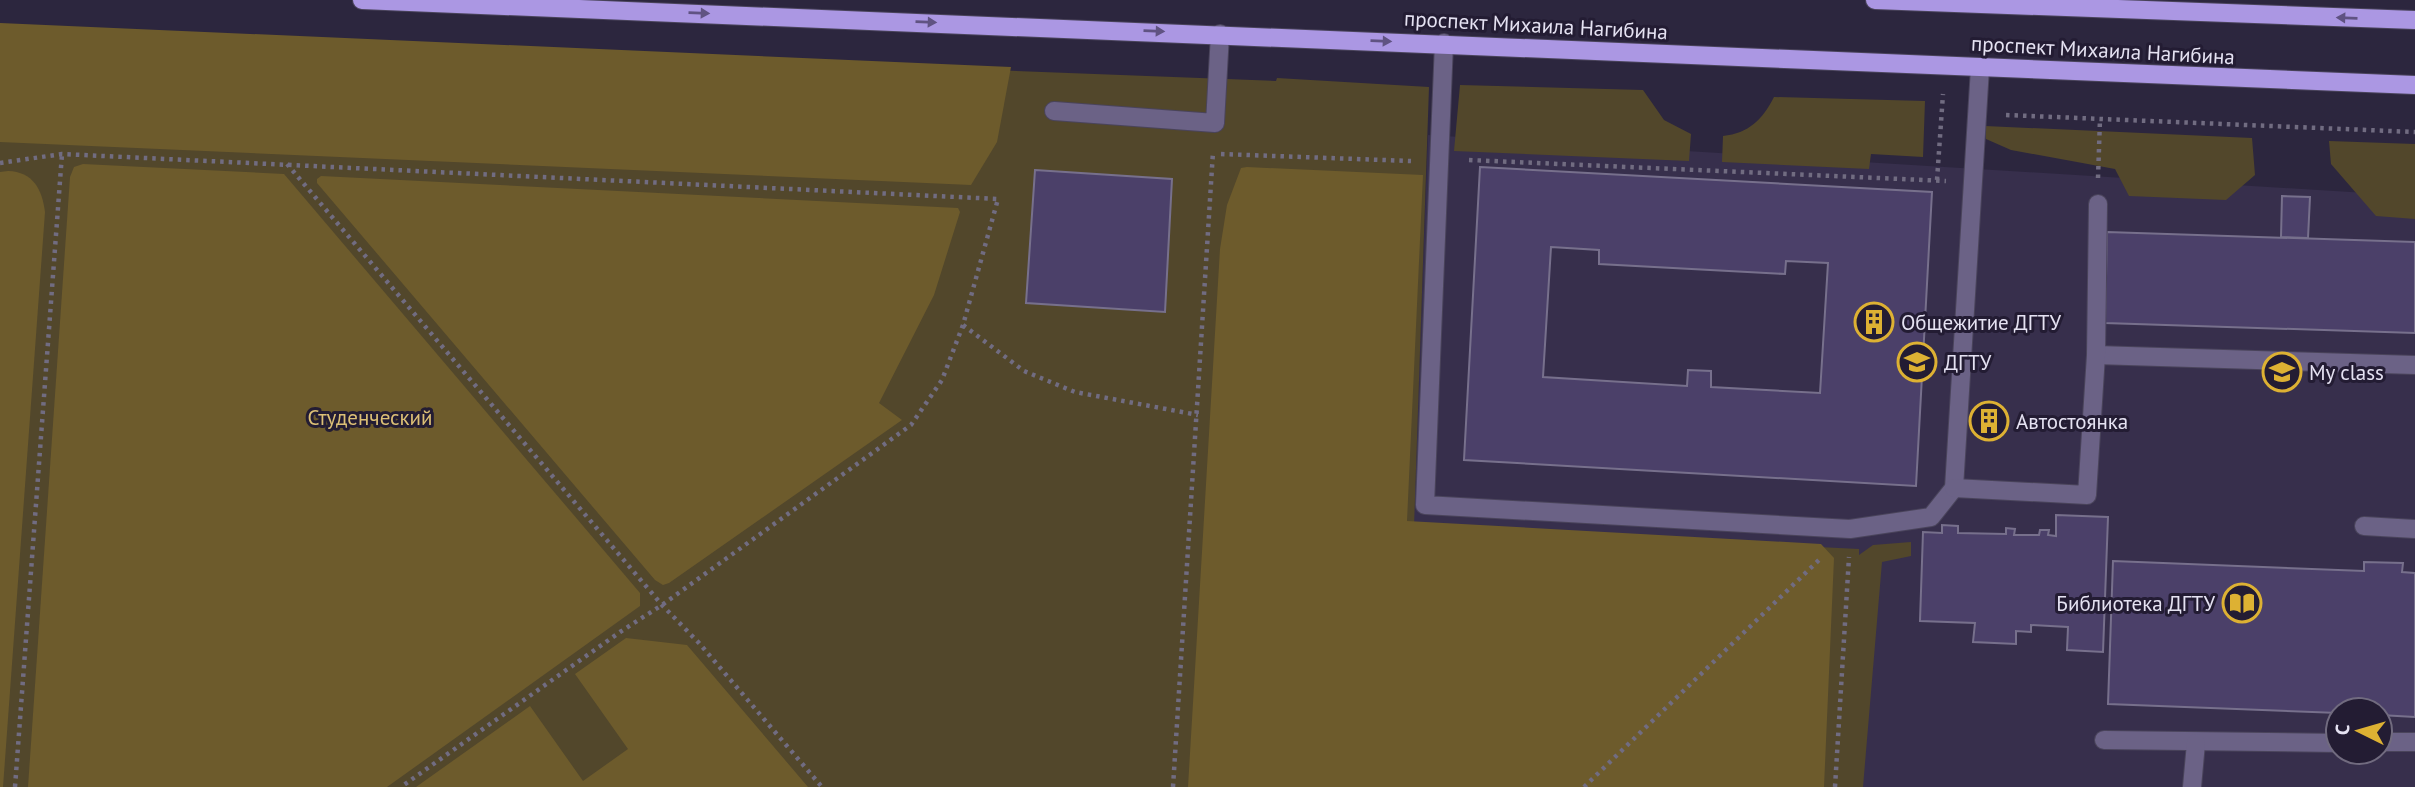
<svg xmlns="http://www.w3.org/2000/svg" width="2415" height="787" font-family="'PT Sans',sans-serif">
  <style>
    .built { fill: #372f4c; fill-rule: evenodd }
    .green { fill: #52472b }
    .forest { fill: #6d5b2c }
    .building { fill: #4b4069; stroke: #77708c; stroke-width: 2; fill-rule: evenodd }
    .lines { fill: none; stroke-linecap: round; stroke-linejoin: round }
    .lane-casing { stroke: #4a445b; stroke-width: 20 }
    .primary-casing { stroke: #4a445b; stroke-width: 20 }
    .path { stroke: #716c81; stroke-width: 4.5; stroke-dasharray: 3.5 5; stroke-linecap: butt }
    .lane { stroke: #6b6286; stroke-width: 18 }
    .primary { stroke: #ab97e3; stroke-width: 18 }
    .oneway { fill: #605382 }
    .labels { text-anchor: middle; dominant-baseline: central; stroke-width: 6; stroke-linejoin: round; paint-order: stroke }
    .street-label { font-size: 21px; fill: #e5e2f2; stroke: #231c33 }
    .poi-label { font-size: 21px; fill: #e5e2f2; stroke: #231c33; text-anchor: start }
    .park-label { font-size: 21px; fill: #ddc076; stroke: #231c33 }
  </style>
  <rect width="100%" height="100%" fill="#2c263e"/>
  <!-- built -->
  <path class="built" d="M1428,135L2415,196V787H1850L1413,527ZM2338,710H2380V752H2338Z"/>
  <!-- green -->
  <g class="green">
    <polygon points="0,32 1276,81 1277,78 1429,87 1414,527 1859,549 1859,555 1873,545 1911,542 1911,556 1882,562 1863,787 0,787"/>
    <polygon points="1460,85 1643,90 1664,120 1691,134 1689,161 1454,151"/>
    <path d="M1774,97L1925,101L1923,157L1871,154L1869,169L1722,162L1723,136C1749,133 1762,120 1774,97Z"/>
    <polygon points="1985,126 2252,138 2255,175 2226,200 2129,196 2115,169 2011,150 1986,139"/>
    <polygon points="2329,141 2415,144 2415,219 2376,216 2331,164"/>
  </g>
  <!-- forest -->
  <g class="forest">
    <polygon points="0,23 1011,67 997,142 971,185 0,142"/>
    <polygon points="83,164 284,174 640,593 640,606 387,787 28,787 70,177 74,167"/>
    <polygon points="1247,167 1423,175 1407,521 1821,544 1834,558 1824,787 1188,787 1220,249 1227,205 1241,168"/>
    <path d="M8,171C33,172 42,189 45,212L3,787H0V172Z"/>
    <polygon points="321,176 958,208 960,212 934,295 879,403 902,420 669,583 663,585 655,580 317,183 317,179"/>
    <polygon points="626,638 687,645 808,787 416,787 530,706 583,781 628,749 575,674"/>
  </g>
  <!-- building -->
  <g class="building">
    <path d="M1480,167L1932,192L1916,486L1464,460ZM1551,247L1599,250V264L1785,274L1786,261L1828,263L1820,393L1711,387V371L1688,370L1687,386L1543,377Z"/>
    <polygon points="1035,170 1172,179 1165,312 1026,303"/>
    <polygon points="2282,196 2310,197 2308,238 2281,237"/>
    <polygon points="2107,232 2415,242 2415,333 2105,323"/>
    <polygon points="1982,409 1997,410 1996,432 1980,431"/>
    <polygon points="2056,515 2108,517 2103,652 2067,650 2068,627 2031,625 2031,632 2016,631 2016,644 1973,642 1975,623 1920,621 1923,532 1942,533 1942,525 1958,526 1958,533 2006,534 2006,528 2015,529 2014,535 2039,535 2040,530 2049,530 2048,535 2056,536"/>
    <polygon points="2113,561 2364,571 2364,562 2403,563 2402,572 2415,573 2415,717 2380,715 2380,710 2338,710 2338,713 2108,704"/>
  </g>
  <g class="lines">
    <defs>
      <g id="lane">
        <polyline points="1444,43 1425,505 1850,529 1931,517 1954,488 1980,68"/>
        <polyline points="1054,111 1215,123 1220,34"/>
        <polyline points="2096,355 2415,365"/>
        <polyline points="1954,488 2087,495 2096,355 2098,204"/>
        <polyline points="2364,526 2415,529"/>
        <polyline points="2104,740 2338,743"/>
        <polyline points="2380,742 2415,742"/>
        <polyline points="2192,787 2196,743"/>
      </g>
      <g id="primary">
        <polyline points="362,0 2415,85"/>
        <polyline points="1875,0 2415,20"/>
      </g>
    </defs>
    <!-- lane casing -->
    <use href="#lane" class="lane-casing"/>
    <!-- primary casing -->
    <use href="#primary" class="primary-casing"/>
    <!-- path -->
    <g class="path">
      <polyline points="2006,115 2415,132"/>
      <polyline points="1221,154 1411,161"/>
      <polyline points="1469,160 1946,181"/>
      <polyline points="0,163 62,154 998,199 963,325 942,380 911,425 662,605 620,632 401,787"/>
      <polyline points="287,164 662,605 699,643 822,787"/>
      <polyline points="2098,178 2100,119"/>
      <polyline points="1937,180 1943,94"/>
      <polyline points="963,325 1024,371 1075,392 1198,415"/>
      <polyline points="15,787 62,154"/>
      <polyline points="1173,787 1213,152"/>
      <polyline points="1584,787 1822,557"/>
      <polyline points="1835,787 1849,557"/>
    </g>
    <!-- lane -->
    <use href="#lane" class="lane"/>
    <!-- primary -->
    <use href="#primary" class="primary"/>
  </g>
  <!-- one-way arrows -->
  <defs><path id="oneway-solid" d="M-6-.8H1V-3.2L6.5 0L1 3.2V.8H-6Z" transform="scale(1.75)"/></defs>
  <g class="oneway">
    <use href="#oneway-solid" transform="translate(699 13) rotate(2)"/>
    <use href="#oneway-solid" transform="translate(2347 18) rotate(-178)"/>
    <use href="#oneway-solid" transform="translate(926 22) rotate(2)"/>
    <use href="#oneway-solid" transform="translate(1154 31) rotate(2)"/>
    <use href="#oneway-solid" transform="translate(1381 41) rotate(2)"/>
  </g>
  <!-- icons -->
  <defs>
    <symbol id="building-ring" viewBox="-11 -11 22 22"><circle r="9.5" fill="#231c33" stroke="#ddb133" stroke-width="1.5"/><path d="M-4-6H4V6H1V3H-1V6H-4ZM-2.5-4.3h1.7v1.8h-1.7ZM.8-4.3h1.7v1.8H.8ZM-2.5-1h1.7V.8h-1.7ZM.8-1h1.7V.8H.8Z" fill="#ddb133"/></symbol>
    <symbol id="university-ring" viewBox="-11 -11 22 22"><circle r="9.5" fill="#231c33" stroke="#ddb133" stroke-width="1.5"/><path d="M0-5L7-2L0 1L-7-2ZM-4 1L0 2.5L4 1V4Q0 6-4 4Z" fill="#ddb133"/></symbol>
    <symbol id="school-ring" viewBox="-11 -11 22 22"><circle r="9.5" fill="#231c33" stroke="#ddb133" stroke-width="1.5"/><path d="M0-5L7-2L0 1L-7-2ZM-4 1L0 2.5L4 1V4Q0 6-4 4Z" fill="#ddb133"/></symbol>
    <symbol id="library-ring" viewBox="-11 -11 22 22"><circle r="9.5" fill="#231c33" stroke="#ddb133" stroke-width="1.5"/><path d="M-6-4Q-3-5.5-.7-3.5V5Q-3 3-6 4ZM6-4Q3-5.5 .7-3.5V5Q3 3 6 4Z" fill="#ddb133"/></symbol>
  </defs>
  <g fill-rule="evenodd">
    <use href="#building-ring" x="1852" y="300" width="44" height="44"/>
    <use href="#university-ring" x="1895" y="340" width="44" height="44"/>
    <use href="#school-ring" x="2260" y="350" width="44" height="44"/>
    <use href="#building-ring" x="1967" y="399" width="44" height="44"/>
    <use href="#library-ring" x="2220" y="581" width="44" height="44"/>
  </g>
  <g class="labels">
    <!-- street labels -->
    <g class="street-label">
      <text transform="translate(1536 25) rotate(3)">проспект Михаила Нагибина</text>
      <text transform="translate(2103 50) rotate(3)">проспект Михаила Нагибина</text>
    </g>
    <!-- poi labels -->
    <g class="poi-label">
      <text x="1901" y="322">Общежитие ДГТУ</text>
      <text x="1944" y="362">ДГТУ</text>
      <text x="2309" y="372">My class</text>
      <text x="2016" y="421">Автостоянка</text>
      <text x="2215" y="603" text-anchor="end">Библиотека ДГТУ</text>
    </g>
    <!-- park labels -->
    <g class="park-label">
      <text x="370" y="417">Студенческий</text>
    </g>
  </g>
  <!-- north arrow -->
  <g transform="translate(2359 731) rotate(275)"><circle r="33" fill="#231c33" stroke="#716b7f" stroke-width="2"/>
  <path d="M0-5L12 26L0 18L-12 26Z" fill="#ddb133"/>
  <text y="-10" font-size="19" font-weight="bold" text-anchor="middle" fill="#e5e2f2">С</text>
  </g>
</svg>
